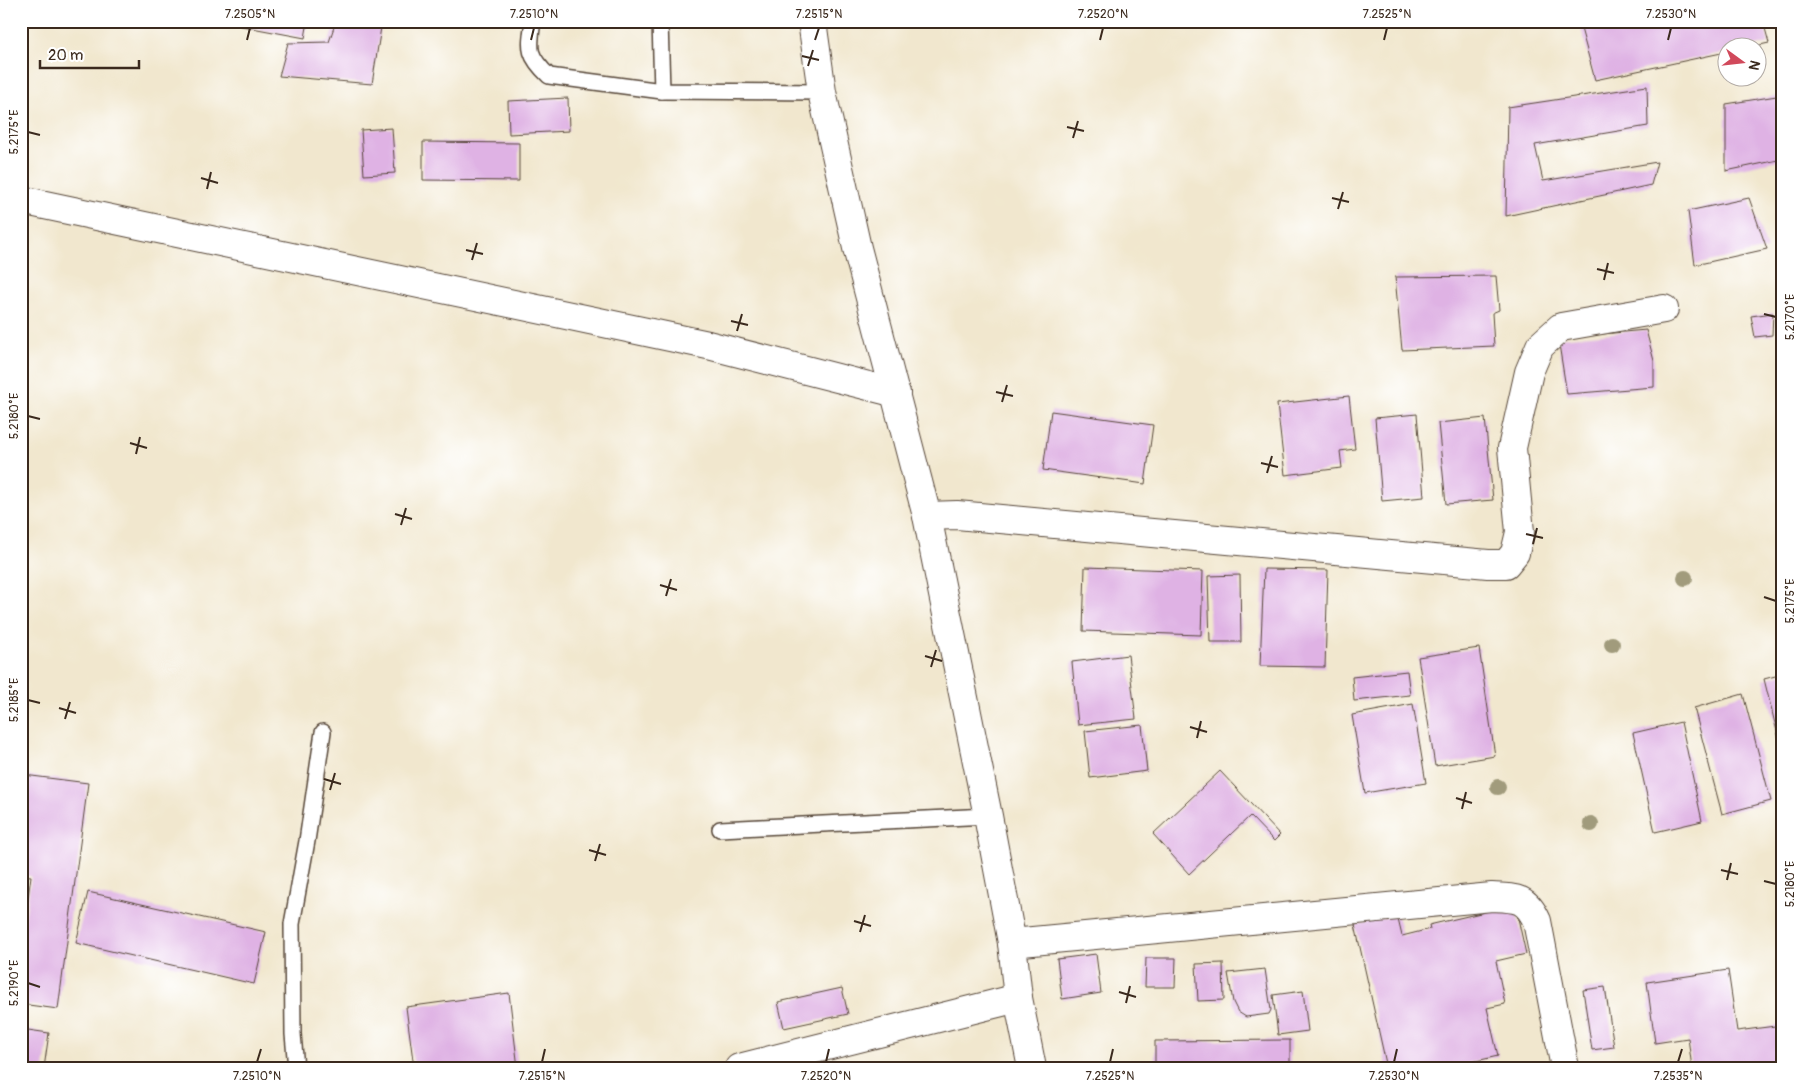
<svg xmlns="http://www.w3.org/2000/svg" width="1804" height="1089" font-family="Pangolin,sans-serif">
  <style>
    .building { fill: #dfb2e4 }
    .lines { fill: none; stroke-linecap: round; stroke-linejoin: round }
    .lane-casing { stroke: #564638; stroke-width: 18 }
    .street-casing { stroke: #564638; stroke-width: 30 }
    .lane { stroke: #fff; stroke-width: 15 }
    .street { stroke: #fff; stroke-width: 28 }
    .tree { fill: #a19b7c }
    .ticks { fill: none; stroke: #3b2a1e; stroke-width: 2 }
    .neatline { fill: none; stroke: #3b2a1e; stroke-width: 2 }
    .ticks-label { font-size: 12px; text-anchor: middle; fill: #3b2a1e }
  </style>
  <rect width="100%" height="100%" fill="#fff"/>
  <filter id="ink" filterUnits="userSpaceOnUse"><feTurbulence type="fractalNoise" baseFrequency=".02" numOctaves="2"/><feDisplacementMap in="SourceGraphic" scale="10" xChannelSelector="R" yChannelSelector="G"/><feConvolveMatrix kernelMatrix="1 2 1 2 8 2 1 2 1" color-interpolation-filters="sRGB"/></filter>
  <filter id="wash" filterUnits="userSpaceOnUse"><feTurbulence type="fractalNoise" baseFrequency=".0096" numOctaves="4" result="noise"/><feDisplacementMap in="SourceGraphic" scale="20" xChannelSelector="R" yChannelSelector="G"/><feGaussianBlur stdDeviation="1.12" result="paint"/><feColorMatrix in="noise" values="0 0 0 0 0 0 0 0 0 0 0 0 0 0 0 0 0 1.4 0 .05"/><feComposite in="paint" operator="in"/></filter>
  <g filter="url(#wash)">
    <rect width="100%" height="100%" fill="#f1e7ce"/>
    <g id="blocks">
      <!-- building -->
      <g class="building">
        <polygon points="215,21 308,21 305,38"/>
        <polygon points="336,21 382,21 372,84 279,76 288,43 329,42"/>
        <polygon points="1579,21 1763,21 1769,43 1746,48 1726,48 1726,52 1595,80"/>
        <polygon points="1647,86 1648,126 1535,145 1543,181 1657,162 1651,185 1506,216 1508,107"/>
        <polygon points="1783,95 1783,159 1726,171 1726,104"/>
        <polygon points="568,98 569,131 509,134 508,101"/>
        <polygon points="392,128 395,173 364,175 361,130"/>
        <polygon points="423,142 519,143 519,181 423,180"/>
        <polygon points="1749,198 1767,249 1695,265 1688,211"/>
        <polygon points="1783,266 1783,294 1782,294 1776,267"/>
        <polygon points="1496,276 1499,310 1492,313 1494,346 1402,350 1395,277"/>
        <polygon points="1773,313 1772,335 1755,337 1751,316"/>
        <polygon points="1646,330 1654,361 1654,387 1567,394 1558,338"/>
        <polygon points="1349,396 1355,449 1340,451 1342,468 1285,475 1277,404"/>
        <polygon points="1051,411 1153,425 1145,484 1043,470"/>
        <polygon points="1417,414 1424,497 1382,501 1375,418"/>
        <polygon points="1485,418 1493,500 1446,504 1438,423"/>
        <polygon points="1085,567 1203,571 1201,635 1083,631"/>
        <polygon points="1264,569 1328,570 1325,667 1260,666"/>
        <polygon points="1240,575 1241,642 1210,642 1208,576"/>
        <polygon points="1479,648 1495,756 1435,766 1418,657"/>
        <polygon points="1128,655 1136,719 1078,725 1072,662"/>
        <polygon points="1407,671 1410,695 1354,701 1352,677"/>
        <polygon points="1783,674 1783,752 1782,752 1764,679"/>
        <polygon points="1743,694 1771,801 1722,814 1694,708"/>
        <polygon points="1413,704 1426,783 1365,793 1352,715"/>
        <polygon points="1681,722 1702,821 1655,832 1633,733"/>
        <polygon points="1142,725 1147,771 1090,778 1085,731"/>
        <polygon points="1220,771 1280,835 1274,841 1250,816 1189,874 1153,834"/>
        <polygon points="24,775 88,783 58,1009 21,1004 21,949 31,876 21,875 21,795"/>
        <polygon points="88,892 266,932 254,984 76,943"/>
        <polygon points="1515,905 1526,954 1496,961 1505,1004 1487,1008 1498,1056 1446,1068 1387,1068 1355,925 1397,915 1402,936 1430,929 1429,925"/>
        <polygon points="1096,954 1101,993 1062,999 1057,959"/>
        <polygon points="1146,958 1176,958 1175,987 1145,987"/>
        <polygon points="1223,963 1224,1000 1198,1001 1196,964"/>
        <polygon points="1265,969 1271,1010 1269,1014 1246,1017 1238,1012 1233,1002 1228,973"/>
        <polygon points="1728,970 1737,1031 1783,1025 1783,1068 1692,1068 1688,1038 1655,1043 1647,982"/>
        <polygon points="1605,987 1614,1047 1592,1050 1583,990"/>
        <polygon points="842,988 848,1014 784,1028 778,1002"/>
        <polygon points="1303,991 1308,1031 1278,1035 1273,995"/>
        <polygon points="509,993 518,1068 414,1068 406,1007"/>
        <polygon points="21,1029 49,1033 44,1068 21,1068"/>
        <polygon points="1290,1040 1290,1068 1155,1068 1155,1041"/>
      </g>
    </g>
  </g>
  <g filter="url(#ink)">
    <use href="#blocks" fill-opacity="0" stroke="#564638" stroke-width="1"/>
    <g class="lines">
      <defs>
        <g id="lane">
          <path d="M533,21C529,49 527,55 549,76L662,91L822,92"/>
          <polyline points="660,21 662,91"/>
          <polyline points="720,829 988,816"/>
          <polyline points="296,1068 293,1034 292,924 307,841 323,732"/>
        </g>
        <g id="street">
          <polyline points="812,21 822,92 857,248 927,516 988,816 1012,943 1018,998 1032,1068"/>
          <polyline points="21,200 708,345 896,393"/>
          <polyline points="927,516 957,515 1488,564 1506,564 1515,553 1520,532 1512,448 1529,372 1540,346 1561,327 1664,309"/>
          <path d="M1012,943L1492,897C1516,898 1526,897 1537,921L1565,1068"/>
          <polyline points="739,1068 1018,998"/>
        </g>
      </defs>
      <!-- lane casing -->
      <use href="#lane" class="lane-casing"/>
      <!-- street casing -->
      <use href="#street" class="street-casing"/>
      <!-- lane -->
      <use href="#lane" class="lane"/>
      <!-- street -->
      <use href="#street" class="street"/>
    </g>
    <!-- trees -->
    <g class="tree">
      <circle cx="1685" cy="578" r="8"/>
      <circle cx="1612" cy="644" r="8"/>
      <circle cx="1498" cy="787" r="8"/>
      <circle cx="1591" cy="824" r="8"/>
    </g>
  </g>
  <!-- ticks -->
  <path class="ticks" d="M247,40L250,28M531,40L534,28M815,40L819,28M1100,40L1103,28M1384,40L1387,28M1668,40L1671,28M802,56L819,60M808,66L813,50M1067,127L1084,131M28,132L40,135M1073,138L1078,121M201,178L218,183M207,189L211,172M1332,198L1349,202M1338,209L1343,192M466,250L483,254M472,260L477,243M1597,269L1614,273M1604,280L1608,263M1764,314L1776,317M731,321L748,325M737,331L742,314M996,392L1013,396M1002,402L1007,385M28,416L40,419M130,443L147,448M136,454L140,437M1261,463L1278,467M1267,473L1272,456M395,514L412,519M401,525L406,508M1526,534L1543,538M1533,544L1537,528M660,585L677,590M666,596L671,579M1764,597L1776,601M925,656L942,661M931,667L936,650M28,700L40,703M59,708L76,713M65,719L70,702M1190,727L1207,732M1197,738L1201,721M324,779L341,784M330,790L335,773M1456,798L1472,803M1462,809L1466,792M589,850L606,855M595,861L600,844M1721,870L1738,874M1727,880L1731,863M1764,881L1776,884M854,921L871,926M860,932L865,915M28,983L40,987M1119,992L1136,997M1126,1003L1130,986M257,1062L261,1049M542,1062L545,1049M826,1062L829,1049M1110,1062L1113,1049M1394,1062L1397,1049M1678,1062L1682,1049"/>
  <!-- margin -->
  <rect width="1804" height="1089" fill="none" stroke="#fff" stroke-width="55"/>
  <!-- north arrow -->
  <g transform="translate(1742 62) rotate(105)"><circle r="24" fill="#ffffff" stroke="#b1aaa5"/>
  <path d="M0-4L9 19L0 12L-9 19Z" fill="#d1495b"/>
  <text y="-8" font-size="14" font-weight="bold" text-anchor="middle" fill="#3b2a1e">N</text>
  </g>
  <!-- scale -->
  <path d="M40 60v8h99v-8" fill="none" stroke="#3b2a1e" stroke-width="2.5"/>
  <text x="48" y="60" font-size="15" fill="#3b2a1e" stroke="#ffffff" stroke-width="4" paint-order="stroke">20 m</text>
  <rect x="28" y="28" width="1748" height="1034" class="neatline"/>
  <g class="ticks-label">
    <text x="250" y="18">7.2505°N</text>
    <text x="534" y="18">7.2510°N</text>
    <text x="819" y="18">7.2515°N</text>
    <text x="1103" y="18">7.2520°N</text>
    <text x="1387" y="18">7.2525°N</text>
    <text x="1671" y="18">7.2530°N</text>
    <text transform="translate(14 132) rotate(-90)" y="4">5.2175°E</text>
    <text transform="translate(1790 317) rotate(-90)" y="4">5.2170°E</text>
    <text transform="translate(14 416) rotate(-90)" y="4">5.2180°E</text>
    <text transform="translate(1790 601) rotate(-90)" y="4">5.2175°E</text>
    <text transform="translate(14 700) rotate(-90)" y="4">5.2185°E</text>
    <text transform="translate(1790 884) rotate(-90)" y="4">5.2180°E</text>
    <text transform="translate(14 983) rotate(-90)" y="4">5.2190°E</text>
    <text x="257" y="1080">7.2510°N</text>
    <text x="542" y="1080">7.2515°N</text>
    <text x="826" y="1080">7.2520°N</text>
    <text x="1110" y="1080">7.2525°N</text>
    <text x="1394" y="1080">7.2530°N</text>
    <text x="1678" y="1080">7.2535°N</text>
  </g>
</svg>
